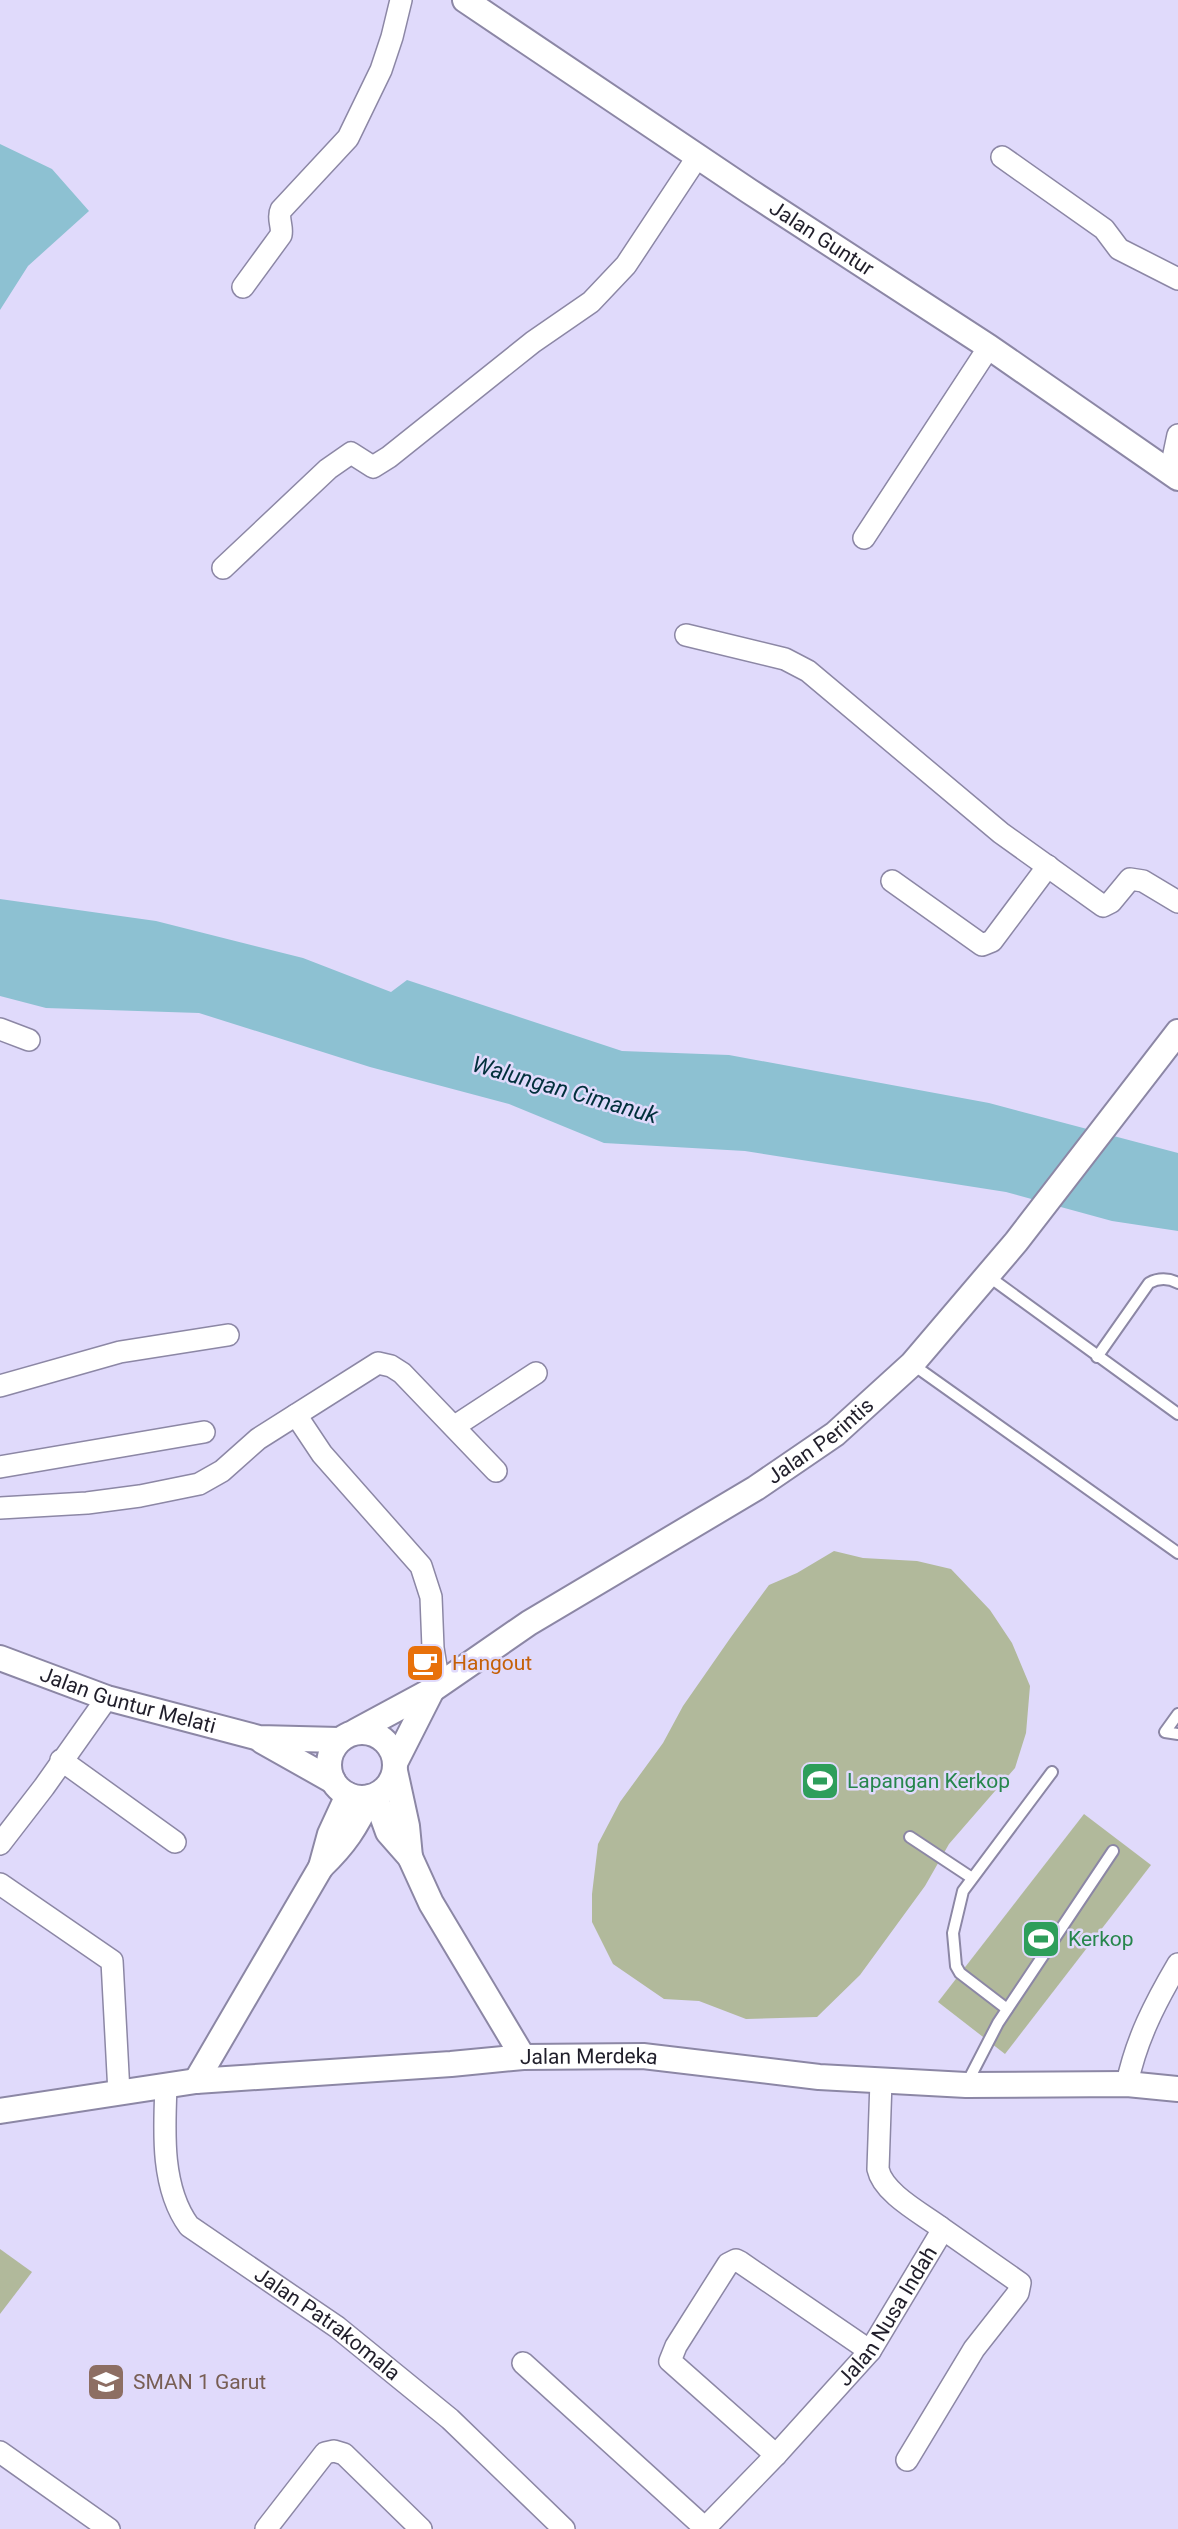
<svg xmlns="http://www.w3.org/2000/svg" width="1178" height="2529" font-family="Roboto,sans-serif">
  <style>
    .green { fill: #b1b99b }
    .water { fill: #8dc1d2 }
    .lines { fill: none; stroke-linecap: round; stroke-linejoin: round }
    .service-casing { stroke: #8c87a5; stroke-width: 14 }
    .minor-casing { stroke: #8c87a5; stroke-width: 24 }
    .tertiary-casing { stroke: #8c87a5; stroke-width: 28 }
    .service { stroke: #fff; stroke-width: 10 }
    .minor { stroke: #fff; stroke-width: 21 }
    .tertiary { stroke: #fff; stroke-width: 24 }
    .labels { text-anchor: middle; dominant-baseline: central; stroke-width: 5; stroke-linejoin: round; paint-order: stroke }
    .street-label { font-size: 21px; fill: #201e2a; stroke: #e0dafb }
    .food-label { font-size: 21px; fill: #c56008; stroke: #e0dafb; text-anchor: start }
    .leisure-label { font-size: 21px; fill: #27864d; stroke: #e0dafb; text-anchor: start }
    .education-label { font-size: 21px; fill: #785e54; stroke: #e0dafb; text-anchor: start }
    .water-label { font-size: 23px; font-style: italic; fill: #002f3b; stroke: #e0dafb }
  </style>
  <rect width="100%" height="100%" fill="#e0dafb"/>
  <!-- green -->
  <g class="green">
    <polygon points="834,1551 863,1558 917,1561 951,1569 990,1610 1012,1643 1030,1686 1026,1733 1015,1768 949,1844 925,1886 860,1975 817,2017 746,2019 699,2001 664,1999 613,1964 592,1922 592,1894 598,1844 620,1802 663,1743 683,1706 731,1637 769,1585 797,1573"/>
    <polygon points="1084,1814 1151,1865 1005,2054 938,2002"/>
    <polygon points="0,2249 32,2272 0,2314"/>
  </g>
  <!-- water -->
  <g class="water">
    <polygon points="0,144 52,169 89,211 28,266 0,310"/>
    <polygon points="0,899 156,921 303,958 391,992 407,980 622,1051 729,1055 989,1103 1178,1153 1178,1231 1112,1221 1006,1192 745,1151 604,1143 509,1104 370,1067 199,1013 46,1008 0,996"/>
  </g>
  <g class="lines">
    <defs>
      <g id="service">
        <polyline points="988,1276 1178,1414"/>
        <path d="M1097,1357L1149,1283C1158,1278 1169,1278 1178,1283"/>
        <polyline points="912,1364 1178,1553"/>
        <polyline points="1178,1714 1165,1732 1178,1734"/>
        <polyline points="910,1837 972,1878"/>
        <polyline points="1007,2009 960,1973 956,1966 953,1933 963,1891 1052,1772"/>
        <polyline points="967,2083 998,2023 1113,1851"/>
      </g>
      <g id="minor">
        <polyline points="1002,157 1104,229 1119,249 1178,279"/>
        <path d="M243,287L281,235C283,226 277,218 281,210L348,138L381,70L392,37L401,0"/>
        <polyline points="1170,473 1178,435"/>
        <polyline points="864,538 989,347"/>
        <polyline points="223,568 328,469 351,453 373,467 389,457 533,342 591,302 626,265 698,156"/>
        <polyline points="686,635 785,659 808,671 1001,833 1103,906 1111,902 1130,879 1143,881 1178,902"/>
        <polyline points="892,881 982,945 992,941 1048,866"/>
        <polyline points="0,1029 29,1040"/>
        <polyline points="0,1386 120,1352 228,1335"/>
        <polyline points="296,1415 322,1454 421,1566 431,1597 433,1648 439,1685"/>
        <polyline points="455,1426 536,1373"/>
        <polyline points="0,1467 204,1432"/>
        <polyline points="0,1508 87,1503 140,1496 199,1484 222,1471 258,1439 378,1363 391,1366 402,1373 496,1471"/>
        <polyline points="61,1760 175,1842"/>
        <polyline points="0,1844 44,1787 107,1698"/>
        <polyline points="0,1884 112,1961 119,2093"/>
        <path d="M1127,2084C1136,2040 1155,2003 1178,1964"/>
        <path id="s1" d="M166,2087C164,2132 161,2188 189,2226L337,2327L450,2419L564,2529"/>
        <polyline points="523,2363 705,2528"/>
        <polyline points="0,2452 109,2529"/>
        <polyline points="776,2455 670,2361 676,2346 728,2264 736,2260 740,2262 870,2351"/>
        <polyline points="907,2460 974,2349 1018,2293 1020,2283 940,2227"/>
        <polyline points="266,2529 325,2453 334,2451 344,2454 421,2529"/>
        <path id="s2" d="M704,2529L776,2455L870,2351L942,2231L940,2227C921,2213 883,2193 878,2169L881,2081"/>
      </g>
      <g id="tertiary">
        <path id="s3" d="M465,0L749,191L989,347L1178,478"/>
        <path id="s4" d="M0,1658L107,1698L259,1738L339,1740"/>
        <path id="s5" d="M356,1731L432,1690L529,1623L756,1488L835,1434L912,1364L1016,1242L1178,1032"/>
        <circle cx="362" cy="1765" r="33"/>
        <polyline points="262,1741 333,1781"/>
        <polyline points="396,1761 432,1690"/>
        <polyline points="395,1771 407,1826 410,1857"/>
        <polyline points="375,1796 388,1832 410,1857 431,1903 523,2057"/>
        <polyline points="321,1867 330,1834 348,1795"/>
        <path d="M196,2081L321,1867C345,1844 356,1827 370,1797"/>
        <path id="s6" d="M0,2111L196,2081L451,2064L523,2057L643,2056L819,2077L966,2085L1127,2084L1178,2089"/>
      </g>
    </defs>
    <!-- service casing -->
    <use href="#service" class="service-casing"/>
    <!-- minor casing -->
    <use href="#minor" class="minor-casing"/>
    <!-- tertiary casing -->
    <use href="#tertiary" class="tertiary-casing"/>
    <!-- service -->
    <use href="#service" class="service"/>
    <!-- minor -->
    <use href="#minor" class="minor"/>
    <!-- tertiary -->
    <use href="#tertiary" class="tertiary"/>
  </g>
  <!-- icons -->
  <defs>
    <symbol id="cafe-square" viewBox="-11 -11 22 22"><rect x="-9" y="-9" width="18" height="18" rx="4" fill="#e8710a" stroke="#e0dafb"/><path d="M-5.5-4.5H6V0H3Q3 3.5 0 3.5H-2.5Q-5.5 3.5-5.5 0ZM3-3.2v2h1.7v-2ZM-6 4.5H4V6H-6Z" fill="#fff"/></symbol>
    <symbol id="stadium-square" viewBox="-11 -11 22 22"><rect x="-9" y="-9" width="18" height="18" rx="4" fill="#2e9e5b" stroke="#e0dafb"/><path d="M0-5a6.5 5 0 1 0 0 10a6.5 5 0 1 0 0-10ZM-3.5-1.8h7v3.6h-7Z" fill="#fff"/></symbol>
    <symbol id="school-square" viewBox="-11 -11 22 22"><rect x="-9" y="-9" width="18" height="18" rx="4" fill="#8d6e63" stroke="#e0dafb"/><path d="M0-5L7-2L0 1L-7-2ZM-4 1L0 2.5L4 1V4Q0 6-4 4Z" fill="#fff"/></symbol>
  </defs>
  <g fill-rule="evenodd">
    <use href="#cafe-square" x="403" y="1641" width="44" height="44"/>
    <use href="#stadium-square" x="798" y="1759" width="44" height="44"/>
    <use href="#stadium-square" x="1019" y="1917" width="44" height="44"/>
    <use href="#school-square" x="84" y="2360" width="44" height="44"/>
  </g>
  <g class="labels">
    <!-- street labels -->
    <g class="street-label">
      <text stroke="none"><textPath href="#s3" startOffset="429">Jalan Guntur</textPath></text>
      <text stroke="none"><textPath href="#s5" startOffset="548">Jalan Perintis</textPath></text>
      <text stroke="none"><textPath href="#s4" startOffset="135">Jalan Guntur Melati</textPath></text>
      <text stroke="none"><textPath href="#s6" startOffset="592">Jalan Merdeka</textPath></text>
      <text stroke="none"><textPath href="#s2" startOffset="282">Jalan Nusa Indah</textPath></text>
      <text stroke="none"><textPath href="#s1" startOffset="313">Jalan Patrakomala</textPath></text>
    </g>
    <!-- food labels -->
    <g class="food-label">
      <text x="452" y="1663">Hangout</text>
    </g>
    <!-- leisure labels -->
    <g class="leisure-label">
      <text x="847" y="1781">Lapangan Kerkop</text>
      <text x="1068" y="1939">Kerkop</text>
    </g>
    <!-- education labels -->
    <g class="education-label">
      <text x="133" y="2382">SMAN 1 Garut</text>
    </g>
    <!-- water labels -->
    <g class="water-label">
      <text transform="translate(565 1090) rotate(16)">Walungan Cimanuk</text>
    </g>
  </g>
</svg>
